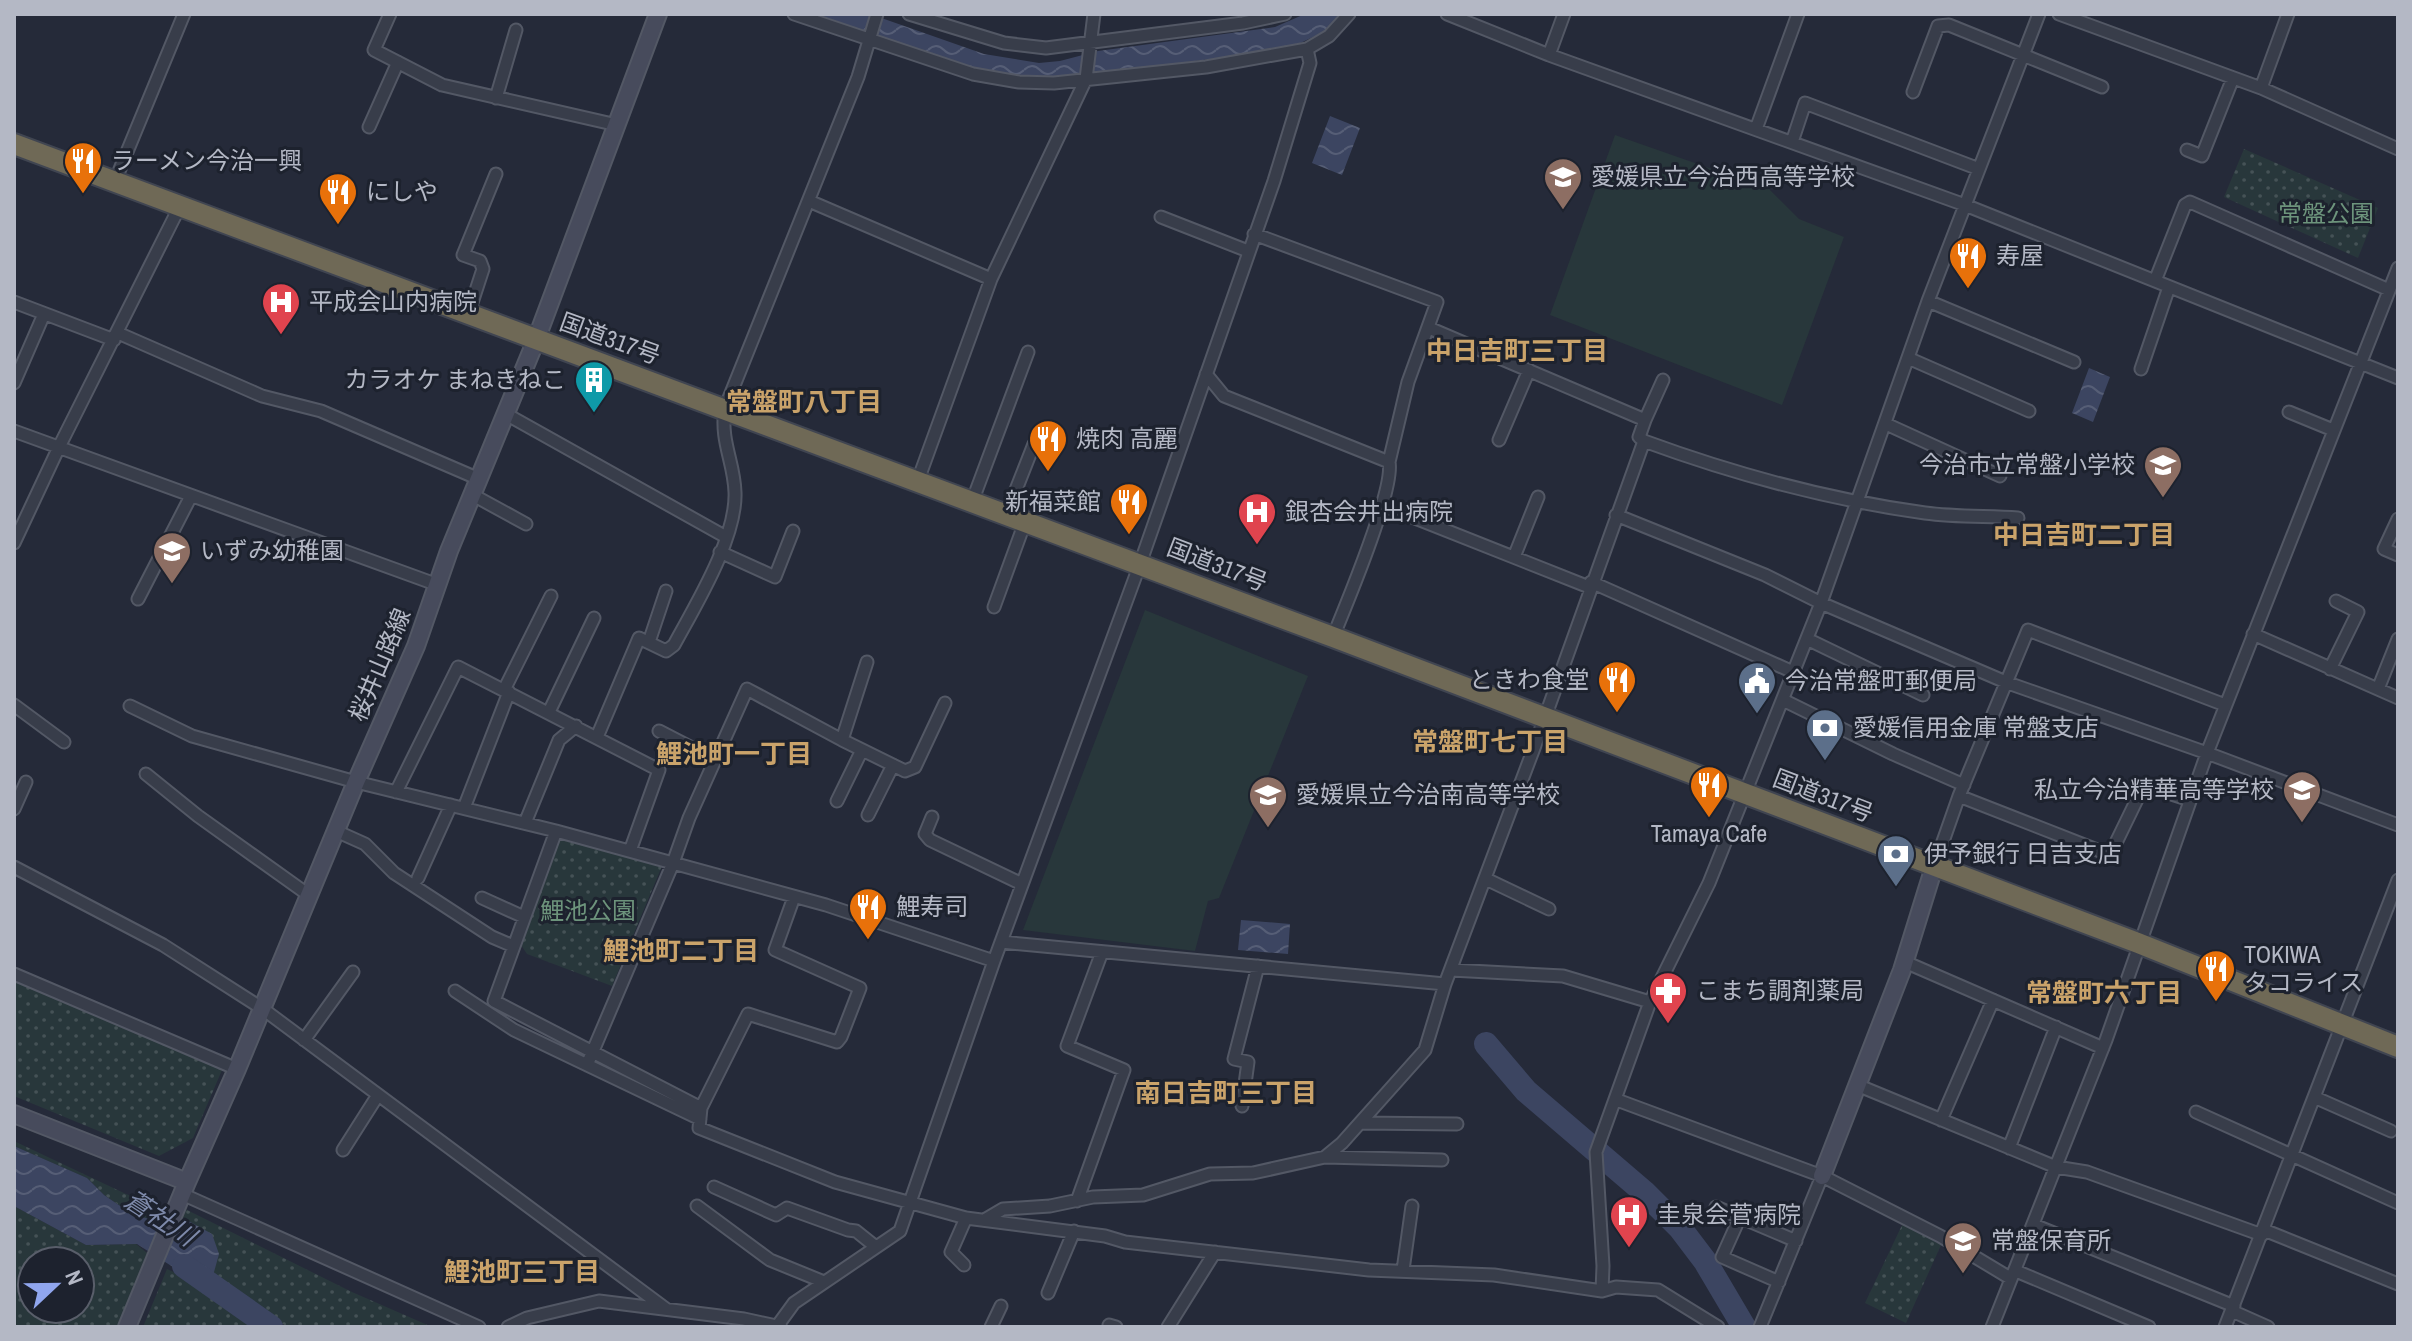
<svg xmlns="http://www.w3.org/2000/svg" width="2412" height="1341" font-family="'Archivo Narrow','Noto Sans JP',sans-serif">
<style>
.grass{fill:url(#grass-dots);fill-rule:evenodd}
.pitch{fill:#28373b}
.water{fill:url(#water-waves)}
.lines{fill:none;stroke-linecap:round;stroke-linejoin:round}
.river{stroke:#3c4561;stroke-width:24}
.street-casing{stroke:#535865;stroke-width:15}
.secondary-casing{stroke:#535865;stroke-width:20}
.highway-casing{stroke:#404551;stroke-width:24}
.street{stroke:#383d4a;stroke-width:11}
.secondary{stroke:#474b5c;stroke-width:16}
.highway{stroke:#6f6956;stroke-width:20}
.labels{text-anchor:middle;stroke-width:6;stroke-linejoin:round;paint-order:stroke}
.poi-label{font-size:24px;fill:#b4b8c5;stroke:#1d222e;text-anchor:start}
.park-label{font-size:24px;fill:#6d947c;stroke:#1d222e}
.street-label{font-size:24px;fill:#b4b8c5;stroke:#1d222e}
.neighbourhood-label{font-size:26px;font-weight:bold;fill:#caa36a;stroke:#1d222e}
.water-label{font-size:26px;font-style:italic;fill:#7e8aaa;stroke:#1d222e}
</style>
<defs>
<pattern id="grass-dots" width="8" height="8" patternUnits="userSpaceOnUse" patternTransform="scale(2)"><rect width="8" height="8" fill="#28373b"/><path d="M2 2h.1M6 6h.1" fill="none" stroke="#455256" stroke-width="1.8" stroke-linecap="round"/></pattern>
<pattern id="water-waves" width="16" height="10" patternUnits="userSpaceOnUse" patternTransform="scale(2)"><rect width="16" height="10" fill="#3c4561"/><path d="M0 5q4-4 8 0t8 0" fill="none" stroke="#565e76"/></pattern>
</defs>
<rect width="100%" height="100%" fill="#252a39"/>
<path class="grass" d="M2244 149 2378 208 2358 258 2224 197Z
M560 838 662 866 612 986 527 954 521 945Z
M14 980 222 1070 193 1138 159 1156 14 1096Z
M14 1141 126 1194 167 1209 177 1205 352 1292 432 1327H289L210 1291 252 1327H143L167 1269 209 1289 149 1219 132 1214 104 1195 87 1178 14 1146Z
M14 1206 86 1245 136 1244 147 1253 117 1327H14ZM32 1261H80V1309H32Z
M1903 1223 1941 1245 1906 1323 1865 1303Z"/>
<path class="pitch" d="M1615 135 1769 189 1799 219 1844 237 1782 405 1550 315Z
M1145 610 1308 676 1219 898 1208 901 1195 951 1023 930Z"/>
<path class="water" d="M806 14H870L984 54 1039 63 1060 61 1098 51 1275 27 1305 14H1345L1330 29 1294 46 1211 59 1049 79 981 72Z
M1330 116 1360 128 1342 175 1312 163Z
M2089 368 2110 377 2093 422 2072 413Z
M1241 920 1290 924 1288 954 1238 950Z
M14 1146 87 1178 104 1195 132 1214 149 1219 167 1209 212 1234 219 1254 209 1290 241 1297 281 1325 289 1327H252L209 1290 137 1244 86 1245 14 1206Z"/>
<g class="lines">
<path class="river" d="M1486 1044 1526 1091 1644 1192 1680 1228 1705 1261 1744 1327
M184 1266 271 1327"/>
<g class="street-casing">
<path id="street" d="M390 14 374 50 442 85 617 125
M794 14 973 74 1019 82 1054 83 1206 67 1307 49
M909 14 1004 43 1046 48 1243 23 1285 14
M1447 14 1549 55 1965 205 2398 378
M2059 14 2261 88 2398 149
M1549 55 1564 14
M2261 88 2288 14
M1913 92 1938 26 1949 25 2102 87
M496 98 516 30
M369 127 398 62
M1756 129 1798 14
M1792 142 1805 103 1979 169
M2187 150 2202 156 2233 78
M115 181 184 14
M809 201 991 279
M1161 217 1248 251
M1254 234 1437 302 1408 382 1389 462C1395 489 1346 605 1333 637
M2155 281 2185 205 2190 202 2389 290
M1928 301 2074 362
M14 302 114 340
M468 315 483 269 480 261 463 255 496 174
M1429 328 1645 420 1663 380
M118 333 262 396 321 411 479 479
M1908 358 2029 411
M2141 369 2169 287
M1206 374 1224 396 1389 462
M14 383 44 314
M2289 412 2333 430
M506 414 726 537
M1886 424 2000 476
M14 431 438 585
M1499 440 1529 370
M1644 441C1734 474 1830 500 1925 513 1955 517 1987 516 2018 518
M917 483 991 279 1086 79 1094 14
M473 495 526 524
M972 502 1028 352
M1382 505 1589 587
M1006 515 1034 444
M1616 515 1765 575 1821 603 2008 683 2207 753 2398 825
M2398 519 2384 549 2398 555
M14 543 59 447 180 206
M720 552 775 577 793 531
M1514 557 1538 497
M1591 582 1793 672
M138 599 191 496
M994 607 1025 522
M2253 634 2398 698
M1807 639 1923 695
M649 642 666 591
M2330 669 2358 612 2336 601
M2378 689 2398 639
M504 690 551 596
M1783 700 1893 754 1964 785
M14 705 64 742
M130 706 192 736 356 782 556 831 826 905 994 961
M549 712 594 618
M659 731 715 760
M597 737 639 638 666 651 674 645C695 606 737 538 735 492 734 461 720 442 725 408L858 77 877 14
M842 740 905 771 915 767 945 703
M146 774 198 816 310 896
M396 792 458 667 659 770 630 851
M1959 796 2110 855 2144 785 2190 800
M837 801 862 750
M464 808 509 692
M14 809 26 782
M868 815 893 765
M932 817 925 834 930 840 1022 884
M525 823 559 740 576 726
M336 831 365 844 394 873 492 937 513 946
M556 831 494 1001 701 1108 699 1128 835 1182 966 1218 1105 1236 1125 1242 1369 1270 1494 1275 1602 1291 1616 1287 1658 1290 1718 1327
M14 867 163 945 263 1009 666 1309
M1934 867 1959 796 2028 630 2225 705
M418 878 451 805
M1486 879 1549 909
M482 898 524 917
M1001 942 1445 984
M1905 962 2103 1048
M1451 970 1563 976 1650 1002
M14 974 237 1069
M455 991 514 1030 700 1119
M304 1040 353 972
M587 1065 673 863 689 818 747 689 842 740 867 662
M1857 1085 2056 1167 2087 1172 2262 1235
M2314 1097 2391 1131
M1617 1100 1822 1176 1940 1236 2010 1278
M1242 1106 1248 1062 1234 1059 1258 966
M701 1108 748 1014 837 1042 841 1037 860 988 775 950 794 897
M2196 1112 2398 1203
M1941 1120 1993 1000
M1360 1123 1457 1124
M2009 1148 2056 1027
M343 1150 378 1095
M1325 1157 1442 1160
M714 1187 776 1215 787 1208 848 1230 856 1231 876 1247
M182 1194 479 1327
M1077 1201 1124 1070 1067 1046 1102 952
M697 1206 770 1260 824 1282
M1716 1207 1796 1241
M1740 1217 1722 1257 1779 1282
M986 1219 1003 1209 1050 1206 1093 1197 1143 1195 1210 1174 1253 1173 1325 1157 1342 1143 1425 1050 1445 984 1534 748 1644 441 1639 437 1645 420
M2034 1225 2234 1306
M2264 1230 2398 1284
M964 1265 951 1252 966 1218
M1403 1270 1412 1206
M2016 1271 2149 1327
M1602 1291 1603 1266 1596 1152 1650 1002 1709 883 1821 603 1928 301 2039 14
M1048 1293 1074 1231
M2232 1311 2268 1327
M778 1325 794 1303 900 1231 994 961 1140 564 1274 181 1310 63 1307 49 1329 36 1349 14
M1109 1325 1116 1327
M508 1327 527 1318 599 1301 744 1319 781 1327
M991 1327 1001 1306
M1168 1327 1215 1252
M1760 1327 1822 1176
M1992 1327 2106 1040 2207 753 2398 268
M2225 1327 2398 880"/>
</g>
<g class="secondary-casing">
<path id="secondary" d="M14 1114 187 1182
M1822 1176 1902 970 1934 867
M127 1327 187 1182 237 1069 356 782 416 646 449 551 536 340 658 14"/>
</g>
<g class="highway-casing">
<path id="highway" d="M14 144 1333 637 2138 943 2398 1047"/>
</g>
<use href="#street" class="street"/>
<use href="#secondary" class="secondary"/>
<use href="#highway" class="highway"/>
</g>
<defs>
<g id="restaurant-pin" transform="scale(2)"><path d="M0 17L-7.5 6A9.5 9.5 0 1 1 7.5 6Z" fill="#e8710a" stroke="#1d222e"/><path d="M-5-6h1v4h1v-4h1v4h1v-4h1v5L-1.5 .5V6h-2V.5L-5-1ZM5-6V6H3V1.5H1.5Q1.5-4 5-6Z" fill="#fff"/></g>
<g id="school-pin" transform="scale(2)"><path d="M0 17L-7.5 6A9.5 9.5 0 1 1 7.5 6Z" fill="#8d6e63" stroke="#1d222e"/><path d="M0-5L7-2L0 1L-7-2ZM-4 1L0 2.5L4 1V4Q0 6-4 4Z" fill="#fff"/></g>
<g id="hospital-pin" transform="scale(2)"><path d="M0 17L-7.5 6A9.5 9.5 0 1 1 7.5 6Z" fill="#e0444e" stroke="#1d222e"/><path d="M-5-5h3v3.5h4V-5h3V5h-3V1.5h-4V5h-3Z" fill="#fff"/></g>
<g id="building-pin" transform="scale(2)"><path d="M0 17L-7.5 6A9.5 9.5 0 1 1 7.5 6Z" fill="#0f9aa8" stroke="#1d222e"/><path d="M-4-6H4V6H1V3H-1V6H-4ZM-2.5-4.3h1.7v1.8h-1.7ZM.8-4.3h1.7v1.8H.8ZM-2.5-1h1.7V.8h-1.7ZM.8-1h1.7V.8H.8Z" fill="#fff"/></g>
<g id="civic-pin" transform="scale(2)"><path d="M0 17L-7.5 6A9.5 9.5 0 1 1 7.5 6Z" fill="#5c6f8a" stroke="#1d222e"/><path d="M-.6-6.5H3V-4.5H.6V-3L4-1V1h2V6H-6V1h2V-1L-.6-3ZM-1.2 2.5V6h2.4V2.5Z" fill="#fff"/></g>
<g id="bank-pin" transform="scale(2)"><path d="M0 17L-7.5 6A9.5 9.5 0 1 1 7.5 6Z" fill="#5c6f8a" stroke="#1d222e"/><path d="M-6-4H6V4H-6ZM0-2.3a2.3 2.3 0 1 0 0 4.6a2.3 2.3 0 1 0 0-4.6Z" fill="#fff"/></g>
<g id="pharmacy-pin" transform="scale(2)"><path d="M0 17L-7.5 6A9.5 9.5 0 1 1 7.5 6Z" fill="#e0444e" stroke="#1d222e"/><path d="M-2-6h4v4h4v4h-4v4h-4v-4h-4v-4h4Z" fill="#fff"/></g>
</defs>
<g fill-rule="evenodd">
<use href="#restaurant-pin" x="83" y="161"/>
<use href="#school-pin" x="1563" y="177"/>
<use href="#restaurant-pin" x="338" y="192"/>
<use href="#restaurant-pin" x="1968" y="256"/>
<use href="#hospital-pin" x="281" y="302"/>
<use href="#building-pin" x="594" y="380"/>
<use href="#restaurant-pin" x="1048" y="439"/>
<use href="#school-pin" x="2163" y="465"/>
<use href="#restaurant-pin" x="1129" y="502"/>
<use href="#hospital-pin" x="1257" y="512"/>
<use href="#school-pin" x="172" y="551"/>
<use href="#restaurant-pin" x="1617" y="680"/>
<use href="#civic-pin" x="1757" y="681"/>
<use href="#bank-pin" x="1825" y="728"/>
<use href="#restaurant-pin" x="1709" y="785"/>
<use href="#school-pin" x="2302" y="790"/>
<use href="#school-pin" x="1268" y="795"/>
<use href="#bank-pin" x="1896" y="854"/>
<use href="#restaurant-pin" x="868" y="907"/>
<use href="#restaurant-pin" x="2216" y="969"/>
<use href="#pharmacy-pin" x="1668" y="991"/>
<use href="#hospital-pin" x="1629" y="1215"/>
<use href="#school-pin" x="1963" y="1241"/>
</g>
<g class="labels">
<g class="poi-label">
<text x="111" y="169">ラーメン今治一興</text>
<text x="1591" y="185">愛媛県立今治西高等学校</text>
<text x="366" y="200">にしや</text>
<text x="1996" y="264">寿屋</text>
<text x="309" y="310">平成会山内病院</text>
<text x="566" y="388" text-anchor="end">カラオケ まねきねこ</text>
<text x="1076" y="447">焼肉 高麗</text>
<text x="2135" y="473" text-anchor="end">今治市立常盤小学校</text>
<text x="1101" y="510" text-anchor="end">新福菜館</text>
<text x="1285" y="520">銀杏会井出病院</text>
<text x="200" y="559">いずみ幼稚園</text>
<text x="1589" y="688" text-anchor="end">ときわ食堂</text>
<text x="1785" y="689">今治常盤町郵便局</text>
<text x="1853" y="736">愛媛信用金庫 常盤支店</text>
<text x="2274" y="798" text-anchor="end">私立今治精華高等学校</text>
<text x="1296" y="803">愛媛県立今治南高等学校</text>
<text x="1709" y="842" text-anchor="middle">Tamaya Cafe</text>
<text x="1924" y="862">伊予銀行 日吉支店</text>
<text x="896" y="915">鯉寿司</text>
<text x="2244" y="963">TOKIWA<tspan x="2244" dy="28">タコライス</tspan></text>
<text x="1696" y="999">こまち調剤薬局</text>
<text x="1657" y="1223">圭泉会菅病院</text>
<text x="1991" y="1249">常盤保育所</text>
</g>
<g class="park-label">
<text x="2326" y="222">常盤公園</text>
<text x="588" y="919">鯉池公園</text>
</g>
<g class="street-label">
<text transform="translate(610 339) rotate(20)" y="8">国道317号</text>
<text transform="translate(1217 565) rotate(21)" y="8">国道317号</text>
<text transform="translate(380 665) rotate(-67)" y="8">桜井山路線</text>
<text transform="translate(1823 796) rotate(21)" y="8">国道317号</text>
</g>
<g class="neighbourhood-label">
<text x="1517" y="360">中日吉町三丁目</text>
<text x="804" y="411">常盤町八丁目</text>
<text x="2084" y="544">中日吉町二丁目</text>
<text x="1490" y="751">常盤町七丁目</text>
<text x="734" y="763">鯉池町一丁目</text>
<text x="681" y="960">鯉池町二丁目</text>
<text x="2104" y="1002">常盤町六丁目</text>
<text x="1226" y="1102">南日吉町三丁目</text>
<text x="522" y="1281">鯉池町三丁目</text>
</g>
<g class="water-label">
<text transform="translate(160 1218) rotate(33)" y="9">蒼社川</text>
</g>
</g>
<rect width="2412" height="1341" fill="none" stroke="#b4b8c5" stroke-width="32"/>
<g transform="translate(56 1285) rotate(68)"><circle r="38" fill="#1d222e" stroke="#595e6a" stroke-width="2"/>
<path d="M0-6L14 30L0 20L-14 30Z" fill="#90a6ee"/>
<text y="-12" font-size="22" font-weight="bold" text-anchor="middle" fill="#b4b8c5">N</text>
</g>
</svg>
